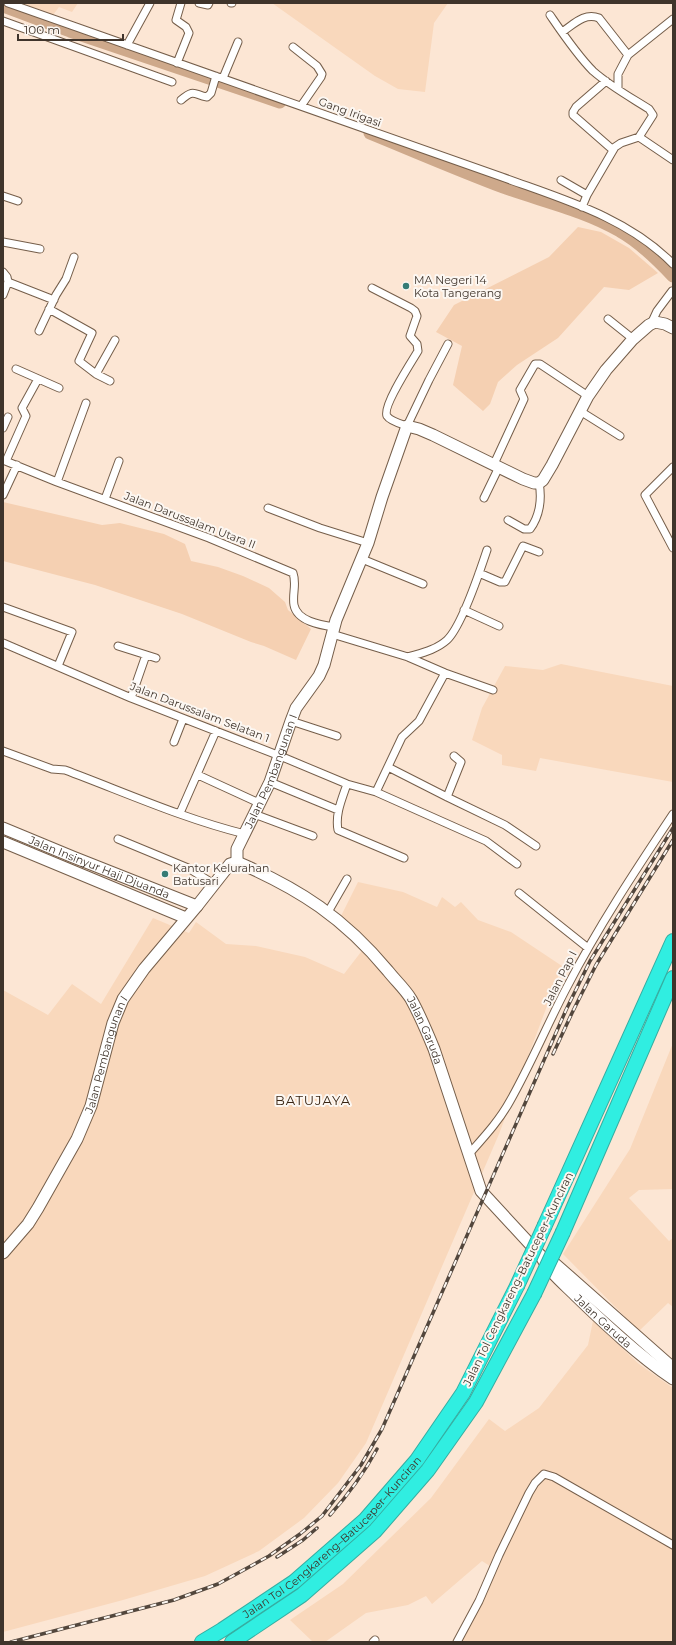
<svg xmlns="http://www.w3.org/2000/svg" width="676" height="1645" font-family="Montserrat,sans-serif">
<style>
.built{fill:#f9d8bc}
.green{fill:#f5d0b2}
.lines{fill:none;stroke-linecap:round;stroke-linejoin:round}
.river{stroke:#cea98b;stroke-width:13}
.street-casing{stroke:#755e4a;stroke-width:9}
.secondary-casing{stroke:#755e4a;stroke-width:13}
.highway-casing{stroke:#35ada1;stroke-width:16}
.street{stroke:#fff;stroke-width:7}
.secondary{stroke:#fff;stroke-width:11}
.highway{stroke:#30eee1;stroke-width:14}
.rail-casing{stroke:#53473d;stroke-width:3.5}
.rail{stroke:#fcf7f2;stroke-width:2;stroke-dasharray:6;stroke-linecap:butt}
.highway-bridge-casing{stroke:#35ada1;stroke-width:16;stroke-linecap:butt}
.highway-bridge{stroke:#30eee1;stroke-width:14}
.poi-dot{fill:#357c76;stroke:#fcf7f2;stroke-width:1.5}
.labels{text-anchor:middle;stroke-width:4;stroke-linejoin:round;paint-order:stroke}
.street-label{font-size:11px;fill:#3f342b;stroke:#fcf7f2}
.poi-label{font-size:11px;fill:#3f342b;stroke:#fcf7f2;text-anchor:start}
.quarter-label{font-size:13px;letter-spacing:1px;fill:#392513;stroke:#fcf7f2}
</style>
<rect width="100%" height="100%" fill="#fce6d4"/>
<path class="built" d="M22 3H78L72 12 59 7 53 15Z
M272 3H448L434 23 425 92 398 89 375 76Z
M561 664 673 686V782L540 758 536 771 502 765V755L472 740 482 708 505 666 543 670Z
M358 882 403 892 437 907 442 897 455 907 461 902 478 920 511 932 562 966 499 1134 366 1443 338 1483 304 1518 259 1551 205 1576 123 1600 3 1632V990L48 1015 72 984 101 1004 153 918 189 933 196 922 226 944 256 946 305 957 344 974 364 948 339 920Z
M673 1043V1189L639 1190 629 1198 669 1241 673 1238V1307L668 1303 639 1331 563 1254 630 1149Z
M593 1321 639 1364 673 1388V1642H459L493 1568 482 1561 432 1604 426 1596 408 1605 366 1613 325 1642H313L290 1620 343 1584 431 1498 489 1419 505 1431 539 1408 588 1345Z"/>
<path class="green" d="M578 227 601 232 629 248 658 273 629 290 604 287 558 338 517 365 498 382 490 404 483 411 453 385 462 346 436 332 454 305 549 257Z
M3 502 102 525 120 523 164 534 185 544 191 561 218 567 243 576 269 588 285 602 288 610 311 629 296 660 264 646 251 642 182 614 95 585 3 561Z"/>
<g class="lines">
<path class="river" d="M3 6 70 31 280 102
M370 133C414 151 458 170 503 187 542 201 584 210 620 231 640 242 657 259 673 276"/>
<g class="street-casing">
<path id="street" d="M8 3 502 177C562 199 627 217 673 264
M199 3 208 5 209 3
M231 3H232
M550 15C563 34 577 55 593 71 610 86 630 97 649 109L653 115 639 137 621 143 615 147 587 195 582 207
M3 21 172 82
M562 32C573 25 584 12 599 18L628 55
M127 45 150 3
M293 47 317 66 322 74 321 77 301 106
M177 63 189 33 186 27 176 20 181 3
M223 78 238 42
M606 81 576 107 573 112V115L613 150
M618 89V74L628 55 673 19
M181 100C195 88 194 95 207 97L211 93 216 76
M639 137 673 160
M561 180 587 195
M3 196 18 201
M3 242 40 249
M3 272 7 277 8 282
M8 282 54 300
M372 288 411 308 415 311 417 316 410 336 417 344 418 351C412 361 382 407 387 416 390 421 401 424 407 426L429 380 448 344
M3 295 8 282
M49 309 92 333 79 361 96 374 115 340
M608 319 633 339
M651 324 657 311 672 291
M39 331 56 295 66 279 74 257
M16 369 59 388
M96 374 110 381
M580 411 620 436
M3 428 8 417
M3 460 57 482 209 538 293 573C297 584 292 594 294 605 297 621 320 625 334 627
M6 461 26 416 22 408 38 379
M494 464 524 399 520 390 535 364H540L588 396
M673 467 645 495 673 548
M57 482 86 403
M3 495 17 465
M484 498 499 467
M105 499 119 461
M268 508 320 528 368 543
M508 520 524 529H530C540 516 542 498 539 483
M362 559 423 584
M479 573 500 582H505L523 546 539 552
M3 607 72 632 58 666
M464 610 499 626
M332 634 408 657 445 673 493 690
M3 643 131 698 280 756 347 784 376 792 486 841 517 864
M118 646 156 658
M408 657C421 653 436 650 447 640 462 626 480 571 487 550
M131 698 146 655
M291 721 337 736
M174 742 183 719
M3 751 52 769 65 770C124 792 184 819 245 834
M388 767 447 797 505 825 536 846
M198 775 259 803
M270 782 338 810
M347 784C342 799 335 814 338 830L404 858
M376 792 402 737 419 721 445 673
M447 797 461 762 454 756
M180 813 216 731
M254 814 313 836
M118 839 188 868 214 884
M519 893 588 948
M328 912 347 879
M469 1154C484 1137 499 1121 510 1101 531 1064 547 1025 567 987 598 927 635 871 673 814
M373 1642 375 1640
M457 1642 479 1601 499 1555 529 1493 535 1483 544 1474 554 1477 673 1545"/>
</g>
<g class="secondary-casing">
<g id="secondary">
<path id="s1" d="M3 828 73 857 197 906"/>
<path d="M3 842 186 918"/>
<path id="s2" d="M237 862V849L270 782 291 721 296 708 319 676 324 665 336 620 368 543 382 497 407 426 419 429 433 435 523 479 534 483H539L543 480 552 465 588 396 606 370 633 339 649 325 655 322 665 324 673 328"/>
<path id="s3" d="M237 862C300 889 344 918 388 971 395 980 405 989 411 999 420 1015 427 1032 434 1049L481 1191 541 1256C549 1272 563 1283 575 1295 606 1325 638 1355 673 1379"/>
<path id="s4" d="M3 1253 28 1224 38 1208 77 1139 91 1106 113 1023 123 999 144 969 197 906 230 864 237 862"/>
<path d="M543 1257 553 1262 673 1368"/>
</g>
</g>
<g class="highway-casing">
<g id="highway">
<path d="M545 1225 673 941"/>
<path d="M563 1232 673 978"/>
<path id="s5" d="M202 1642 222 1630 294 1582 365 1520 417 1460 463 1393 517 1286"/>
<path d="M232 1642 302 1595 375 1531 428 1470 476 1402 534 1294"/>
</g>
</g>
<use href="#street" class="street"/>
<use href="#secondary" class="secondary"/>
<use href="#highway" class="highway"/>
<g class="rail-casing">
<path id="rail" d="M553 1054 572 1013 596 965 673 840
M330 1515C348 1495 364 1473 377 1449
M277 1557 303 1540 317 1528
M11 1642 174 1600 218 1584 269 1556 300 1534 322 1516 361 1465 382 1429 566 1010 590 961 673 828"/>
</g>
<use href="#rail" class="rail"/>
<g class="highway-bridge-casing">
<path id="highway-bridge" d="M517 1286 545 1225
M534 1294 563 1232"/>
</g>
<use href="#highway-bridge" class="highway-bridge"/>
</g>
<g class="poi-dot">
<circle cx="406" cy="286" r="4"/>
<circle cx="165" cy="874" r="4"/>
</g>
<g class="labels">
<g class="street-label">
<text transform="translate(350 112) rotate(20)" y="4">Gang Irigasi</text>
<text transform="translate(190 520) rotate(21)" y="4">Jalan Darussalam Utara II</text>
<text transform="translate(200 712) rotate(21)" y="4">Jalan Darussalam Selatan 1</text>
<text dy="4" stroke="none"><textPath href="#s2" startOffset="98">Jalan Pembangunan I</textPath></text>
<text dy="4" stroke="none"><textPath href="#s1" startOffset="104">Jalan Insinyur Haji Djuanda</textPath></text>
<text transform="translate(560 978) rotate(-63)" y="4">Jalan Pap I</text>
<text dy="4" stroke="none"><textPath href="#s3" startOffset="259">Jalan Garuda</textPath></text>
<text dy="4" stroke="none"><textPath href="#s4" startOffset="226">Jalan Pembangunan I</textPath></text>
<text transform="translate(518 1279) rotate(-64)" y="4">Jalan Tol Cengkareng–Batuceper–Kunciran</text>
<text dy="4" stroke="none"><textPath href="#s3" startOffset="608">Jalan Garuda</textPath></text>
<text dy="4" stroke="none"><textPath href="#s5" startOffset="168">Jalan Tol Cengkareng–Batuceper–Kunciran</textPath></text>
</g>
<g class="poi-label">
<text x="414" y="284">MA Negeri 14<tspan x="414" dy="13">Kota Tangerang</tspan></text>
<text x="173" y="872">Kantor Kelurahan<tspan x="173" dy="13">Batusari</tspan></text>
</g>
<g class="quarter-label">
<text x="313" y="1105">BATUJAYA</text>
</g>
</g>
<rect width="676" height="1645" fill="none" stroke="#3f342b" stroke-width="8"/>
<path d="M18 34v6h105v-6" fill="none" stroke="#3f342b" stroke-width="2"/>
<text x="24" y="34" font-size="12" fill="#3f342b" stroke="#fcf7f2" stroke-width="3" paint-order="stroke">100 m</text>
</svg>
